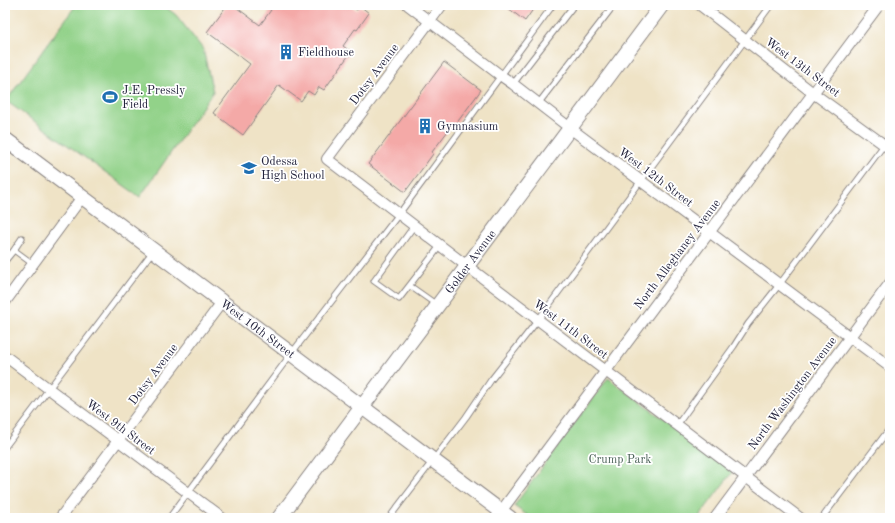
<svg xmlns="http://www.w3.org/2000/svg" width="895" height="523" font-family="'Old Standard TT',serif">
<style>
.green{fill:#92d289;stroke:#5a7a62}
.building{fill:#f4a9a7}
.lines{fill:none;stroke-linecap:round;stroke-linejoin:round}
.lane-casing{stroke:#888280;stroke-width:7}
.street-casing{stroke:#888280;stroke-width:12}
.secondary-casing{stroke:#888280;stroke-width:16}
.lane{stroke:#fff;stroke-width:5}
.street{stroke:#fff;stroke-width:10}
.secondary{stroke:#fff;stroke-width:14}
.labels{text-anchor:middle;stroke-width:3.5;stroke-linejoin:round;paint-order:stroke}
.poi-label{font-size:12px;fill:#22223b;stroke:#fff;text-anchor:start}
.street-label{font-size:12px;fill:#22223b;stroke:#fff}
.park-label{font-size:12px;fill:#496056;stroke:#fff}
</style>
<rect width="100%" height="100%" fill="#fff"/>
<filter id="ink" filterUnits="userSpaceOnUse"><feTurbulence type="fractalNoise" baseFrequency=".025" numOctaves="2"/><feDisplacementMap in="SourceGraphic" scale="8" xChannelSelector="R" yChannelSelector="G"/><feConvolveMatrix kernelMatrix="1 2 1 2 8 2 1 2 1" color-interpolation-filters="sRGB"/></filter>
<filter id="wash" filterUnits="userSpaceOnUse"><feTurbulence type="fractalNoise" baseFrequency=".012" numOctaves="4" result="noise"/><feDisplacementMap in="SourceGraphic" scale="16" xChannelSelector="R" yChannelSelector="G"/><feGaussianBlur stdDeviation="0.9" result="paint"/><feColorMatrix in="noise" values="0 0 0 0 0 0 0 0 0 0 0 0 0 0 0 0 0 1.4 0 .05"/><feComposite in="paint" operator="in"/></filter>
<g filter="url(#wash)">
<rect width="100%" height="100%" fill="#efe3c6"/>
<path class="green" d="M76 5H163L176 15 203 49 213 92 140 197 6 101Z
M608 378 733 471 698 518H531L514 506Z"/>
<g id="blocks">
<path class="building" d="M227 5H233L260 25 271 10 264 5H306L310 8 313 5H349L357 10 360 6 369 13 357 30 355 29 343 46 351 52 324 90 319 87 314 95 308 91 301 101 279 85 243 135 214 113 250 64 207 32Z
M504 5H536L525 21Z
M444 62 481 90 453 128 451 127 432 152 433 154 405 192 368 164Z"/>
</g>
</g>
<g filter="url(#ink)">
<use href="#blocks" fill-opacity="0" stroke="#888280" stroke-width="1"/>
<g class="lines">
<g class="lane-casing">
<path id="lane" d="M513 84 574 5
M538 104 614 5
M5 155 13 145
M414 226 374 281 399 299 440 246
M14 250 22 238
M5 261 14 250 33 264
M410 286 437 305
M677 425 734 346 748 324 779 285 890 137
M5 447 153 251
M169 518 291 354 399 214 553 5
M389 518 466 417 491 380 538 320 771 5
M822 518 890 428"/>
</g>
<g class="street-casing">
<path id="street" d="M408 5 500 75 513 84 570 128 890 367
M442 5 327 159 467 266 800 518
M700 5 813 93 890 149
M5 302 82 197
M5 356 222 518
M60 518 222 302
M496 518 879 5
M715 518 890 283"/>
</g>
<g class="secondary-casing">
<g id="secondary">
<path id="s1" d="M5 139 510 518"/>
<path id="s2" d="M279 518 662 5"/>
</g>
</g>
<use href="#lane" class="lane"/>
<use href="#street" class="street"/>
<use href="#secondary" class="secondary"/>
</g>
</g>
<defs>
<g id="building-bare" transform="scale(1.2)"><path d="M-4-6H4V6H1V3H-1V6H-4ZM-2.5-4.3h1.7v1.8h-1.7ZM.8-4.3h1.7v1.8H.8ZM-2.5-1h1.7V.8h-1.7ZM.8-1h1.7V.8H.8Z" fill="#1f6fb2" stroke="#fff" stroke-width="2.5" paint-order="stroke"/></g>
<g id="stadium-bare" transform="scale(1.2)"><path d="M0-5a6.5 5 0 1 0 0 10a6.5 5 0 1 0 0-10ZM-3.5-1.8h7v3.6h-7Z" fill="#1f6fb2" stroke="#fff" stroke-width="2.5" paint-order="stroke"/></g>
<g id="school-bare" transform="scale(1.2)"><path d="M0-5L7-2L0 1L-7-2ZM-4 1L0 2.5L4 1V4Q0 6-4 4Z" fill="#1f6fb2" stroke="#fff" stroke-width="2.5" paint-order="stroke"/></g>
</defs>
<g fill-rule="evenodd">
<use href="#building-bare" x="286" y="52"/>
<use href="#stadium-bare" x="110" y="97"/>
<use href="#building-bare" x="425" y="126"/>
<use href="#school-bare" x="249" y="168"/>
</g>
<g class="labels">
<g class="poi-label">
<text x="298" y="56">Fieldhouse</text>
<text x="122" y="94">J.E. Pressly<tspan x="122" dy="14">Field</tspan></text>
<text x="437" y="130">Gymnasium</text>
<text x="261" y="165">Odessa<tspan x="261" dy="14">High School</tspan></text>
</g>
<g class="street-label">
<text transform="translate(803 67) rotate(37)" y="4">West 13th Street</text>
<text transform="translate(374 74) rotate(-53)" y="4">Dotsy Avenue</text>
<text transform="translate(656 177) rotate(37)" y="4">West 12th Street</text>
<text transform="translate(677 254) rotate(-53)" y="4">North Alleghaney Avenue</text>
<text dy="4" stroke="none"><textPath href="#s2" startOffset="320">Golder Avenue</textPath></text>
<text dy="4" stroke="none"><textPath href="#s1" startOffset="316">West 10th Street</textPath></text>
<text transform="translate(571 329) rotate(37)" y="4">West 11th Street</text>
<text transform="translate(153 374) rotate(-53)" y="4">Dotsy Avenue</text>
<text transform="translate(792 393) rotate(-53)" y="4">North Washington Avenue</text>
<text transform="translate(121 427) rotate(37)" y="4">West 9th Street</text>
</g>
<g class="park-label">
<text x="620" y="463">Crump Park</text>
</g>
</g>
<rect width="895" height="523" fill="none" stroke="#fff" stroke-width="20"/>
</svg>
